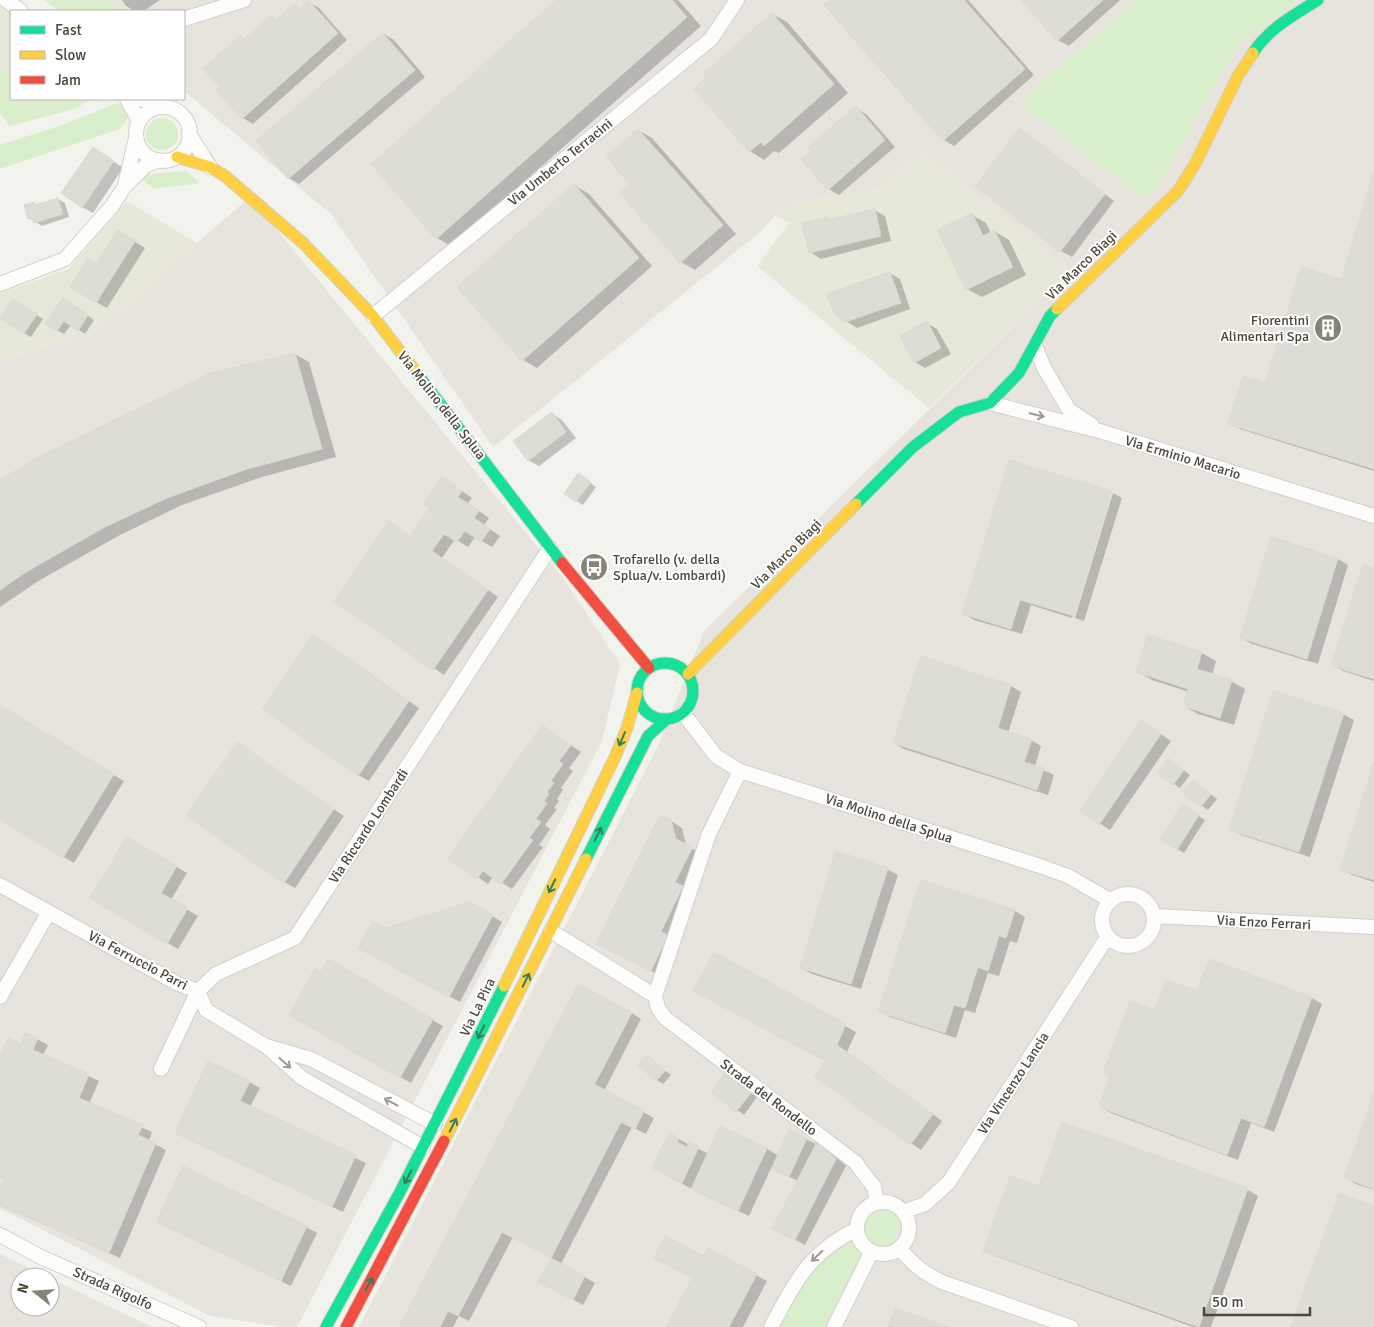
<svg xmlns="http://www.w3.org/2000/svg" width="1374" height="1327" font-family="Signika,sans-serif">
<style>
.residential{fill:#e7e7da}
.industrial{fill:#e6e4dc}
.green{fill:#d9efcc}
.shadow{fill:#0003}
.building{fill:#dddcd5;stroke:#dcdbd2}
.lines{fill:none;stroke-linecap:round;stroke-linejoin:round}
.street-casing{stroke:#d1d1ca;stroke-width:16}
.fast-casing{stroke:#d2d1c3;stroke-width:13}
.slow-casing{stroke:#d2d1c3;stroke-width:13}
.jam-casing{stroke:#d2d1c3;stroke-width:13}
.street{stroke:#fdfdfc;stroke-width:14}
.fast{stroke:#16e098;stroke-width:11}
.slow{stroke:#ffcf43;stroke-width:11}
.jam{stroke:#f24e42;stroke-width:11}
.oneway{stroke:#9b9990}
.oneway2{stroke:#387d59}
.labels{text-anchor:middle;stroke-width:4;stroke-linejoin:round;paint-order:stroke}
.street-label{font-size:14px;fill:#4b4837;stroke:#fff}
.poi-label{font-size:14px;fill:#4b4837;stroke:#fff;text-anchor:end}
</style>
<rect width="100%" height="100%" fill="#f3f3ed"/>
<path class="residential" d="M0 2 11 11V68L0 73Z
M923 152 1071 270 929 408 757 266 789 223 775 215 796 201 875 190Z
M127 201 197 243 95 332 0 361V293L68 269Z"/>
<path class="industrial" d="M107 0H1137L1019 102 1144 199 1159 185 1237 45 1298 0H1374V1327H359L659 744 704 631 1071 270 923 152 875 190 796 201 775 215 759 233 493 447 331 214 184 91V11H120Z
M250 197 563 578 620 664 602 741 297 1327H283L210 1316 0 1208V361L95 332Z
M0 1254 47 1277H20V1307H50V1278L152 1327H0Z"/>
<path class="green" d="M44 0H107L120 11H59Z
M1137 0H1298L1237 45 1159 185 1144 199 1019 102Z
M11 68V99H91L75 109 9 126 0 113V73Z
M117 103 127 107 128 117 120 129 0 169V145L65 124Z
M146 134a16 16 0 1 1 32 0a16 16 0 1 1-32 0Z
M186 171 200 183 153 189 142 179 148 174Z
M865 1228a17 17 0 1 1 34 0a17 17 0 1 1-34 0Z
M847 1243C855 1245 860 1246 862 1255L826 1327H779L795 1294 817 1267Z"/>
<path class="shadow" d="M122 0H160L144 11H135L126 6Z
M558 0H678L701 26 451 246 437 238Z
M832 0H968L1034 75 954 146 944 140Z
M1023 0H1120L1069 46 1058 40Z
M309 2 319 8 347 40 253 124 243 118 218 90 222 87 240 37 246 40 271 17 278 21 295 6 301 9Z
M772 14 787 22 848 93 779 153 774 151 764 160 750 151 696 89Z
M384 34 394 40 425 77 299 184 289 178Z
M856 108 866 114 895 147 839 195 829 189Z
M638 130 652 138 736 234 695 270 681 262 632 184Z
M1020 130 1030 136 1114 201 1072 257 1061 251 977 186Z
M94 148 123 168 93 213 82 207Z
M1374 176V471L1240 429 1229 423 1265 385 1341 281Z
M574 185 589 194 652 266 537 368 523 360Z
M58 199 65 203 69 217 42 226 29 218 34 203 38 206Z
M874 210 885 216 891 241 821 259 810 252 827 219 831 221Z
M972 215 986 223 991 233 994 231 1009 240 1026 275 982 297 967 289Z
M129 238 145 248 107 308 96 302Z
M890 273 900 279 910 309 857 328 846 321Z
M70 303 94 320 85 334 71 325 64 334 57 330Z
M20 304 43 319 31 337 24 333Z
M927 323 937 329 951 354 925 368 915 362Z
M295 354 309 362 336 457 262 477 182 505 120 535 40 580 0 607V482Z
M552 414 562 420 576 438 539 466 528 460Z
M1010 461 1112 493H1110L1072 618 1031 605 1022 634 974 620 964 614Z
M585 479 596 487 583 505 566 494Z
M452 484 472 498 468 503 489 518 484 525 500 536 492 547 475 537 468 547 455 539 442 558 498 597 444 675 336 600 411 537Z
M1113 493 1122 498 1084 621 1075 618Z
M1271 539 1338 559 1348 565 1318 664 1252 644 1241 638Z
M1374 569V681L1343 671 1332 665Z
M324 642 419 708 369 781 358 775Z
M1202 653 1216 661 1212 675 1231 681 1245 689 1234 725 1198 714 1184 706 1189 692 1152 680 1138 672Z
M921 657 1011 686 1021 692 1008 733 1031 740 1041 746 1035 766 1054 775 1048 795 904 749 894 743Z
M0 706 124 781 74 863 0 819Z
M1343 714 1354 720 1310 857 1241 835 1231 829Z
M543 726 581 752 569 768 573 771 561 788 563 790 557 799 559 801 554 808 557 809 545 825 550 829 539 845 543 847 512 889 493 877 488 884 449 857Z
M1152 728 1171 741 1110 830 1081 811Z
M247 750 344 816 295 888 284 882Z
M1174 763 1190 775 1180 788 1174 784Z
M1374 766V882L1352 875 1342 869Z
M1200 786 1217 799 1208 810 1202 806Z
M1182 806 1205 820 1184 853 1161 839Z
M671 821 682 828 686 845 702 854 661 976 608 949Z
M127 838 187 873 171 900 198 916 178 949 92 898Z
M887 869 898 875 861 989 812 974 801 968Z
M921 881 1015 911 1025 917 1017 943 1010 941 999 976 988 973 975 1013 965 1010 956 1038 890 1017 880 1011Z
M492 916 502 922 460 1002 370 954 386 929Z
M1210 960 1312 998 1322 1004 1274 1132 1251 1123 1238 1160 1111 1113 1100 1107 1112 1076 1156 1012 1198 993Z
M329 961 443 1026 411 1083 290 1015Z
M705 996 845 1026 856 1032 847 1052 942 1121 921 1150 816 1076 827 1061Z
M632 1013 641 1019 604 1091 654 1118 646 1134 632 1127 561 1264 595 1283 583 1305 540 1281 552 1258 513 1237 469 1321 459 1316 453 1327H401L590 1089 592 1090Z
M37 1039 48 1045 43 1055 99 1081 89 1104 152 1132 149 1141 166 1150 120 1258 0 1205V1193L6 1180 0 1177V1060L21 1045Z
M647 1057 671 1075 663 1084 657 1080Z
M732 1078 757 1097 744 1115 713 1092Z
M249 1082 260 1088 250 1107 366 1163 343 1212 187 1138Z
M1374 1096V1190L1356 1184 1345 1178Z
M1063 1124 1248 1190 1258 1196 1211 1327H1193L995 1256 984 1250 1040 1188Z
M678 1139 709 1154 767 1149 779 1156 806 1139 828 1150 846 1166 805 1245 784 1234 798 1181 771 1168 749 1216 703 1195 653 1168Z
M168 1227H306L317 1233 291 1286Z
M709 1250 767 1281 743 1327H668Z"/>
<path class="building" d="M556 0H672L687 17 436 239 371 164Z
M830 0H964L1025 69 943 141 824 5Z
M1021 0H1103L1057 41Z
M309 1 338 33 242 119 216 90 220 87 203 69 240 35 244 40 271 15 276 21 294 4 299 9Z
M772 13 834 84 764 146 761 142 749 152 694 89 706 78 703 74Z
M383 33 415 70 288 179 256 141Z
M856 106 885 140 828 190 801 159 811 151 808 147Z
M1020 128 1105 194 1060 252 975 186Z
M638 129 723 225 680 263 620 193 630 184 606 157Z
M93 147 114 161 82 208 61 193Z
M1374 172V469L1228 424 1243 376 1265 383 1301 267 1341 279Z
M574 184 639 258 522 361 457 287Z
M58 198 63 214 34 223 32 218 28 219 24 205 34 202 35 205Z
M875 209 881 236 809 253 802 223 828 217V220Z
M972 213 983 236 994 230 1013 267 966 290 937 230Z
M118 230 135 241 96 303 70 287 88 258 96 264Z
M890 272 901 303 845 322 834 313 827 294Z
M63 298 88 315 78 331 64 321 57 331 45 324Z
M13 299 37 314 24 334 0 318Z
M927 321 941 348 914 363 900 336Z
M295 353 322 449 247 469 167 498 105 527 26 572 0 590V480L33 460 211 373Z
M552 412 566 432 528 461 513 441Z
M1009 460 1112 491 1074 616 1020 600 1011 629 962 614Z
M578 473 591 482 576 502 564 494Z
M442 476 462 491 458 497 479 511 474 518 490 529 481 542 465 531 457 542 444 534 432 551 410 536 430 508 423 504Z
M389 521 488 590 433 670 334 601Z
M1271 537 1338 558 1307 659 1240 638Z
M1363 564 1374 568V679L1331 666Z
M313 634 409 701 358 776 262 709Z
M1148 635 1202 652 1197 669 1232 680 1220 718 1183 706 1188 689 1136 672Z
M921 656 1011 685 998 728 1032 739 1024 762 1044 768 1037 790 893 743Z
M1273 691 1344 713 1299 852 1229 830Z
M0 705 114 774 63 858 0 820Z
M1141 720 1161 734 1099 825 1079 811Z
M542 725 571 745 559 761 563 764 551 781 554 783 547 792 549 794 544 801 547 803 536 819 541 822 529 838 533 840 501 884 483 871 477 879 448 858Z
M237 742 334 809 284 883 186 816Z
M1168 758 1184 770 1173 785 1157 773Z
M1374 762V880L1340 870Z
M1193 780 1211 794 1201 807 1183 793Z
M1182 804 1199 815 1177 850 1160 839Z
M660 815 671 820 676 839 693 847 675 882 683 886 661 932 668 935 651 971 596 944Z
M127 837 177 866 161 893 188 908 167 944 90 898Z
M836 851 888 868 851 984 800 968Z
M921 880 1015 910 1006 938 999 936 988 971 978 967 965 1008 954 1005 945 1033 878 1012Z
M470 902 493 915 449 997 358 948 373 921 386 928Z
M714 952 846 1024 837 1045 825 1061 693 991Z
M329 959 433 1019 400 1078 289 1015 315 968 321 972Z
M1209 959 1312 997 1264 1127 1241 1118 1227 1155 1099 1107 1110 1076 1103 1073 1130 1001 1155 1010 1166 980 1197 991Z
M578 984 631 1012 594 1084 644 1111 635 1129 621 1122 551 1258 502 1232 458 1316 448 1311 440 1327H399Z
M25 1033 38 1038 33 1050 89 1074 79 1098 143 1125 138 1135 156 1143 109 1253 0 1205V1189L5 1179 0 1177V1057L8 1038 21 1044Z
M837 1045 933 1114 910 1145 814 1076Z
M647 1055 665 1071 656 1081 638 1065Z
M208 1061 250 1081 240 1101 356 1155 332 1207 175 1133Z
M726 1073 751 1093 736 1112 711 1092Z
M1374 1093V1189L1344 1178Z
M1062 1122 1248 1188 1199 1327 983 1251 1010 1176 1039 1186Z
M720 1126 767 1148 738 1211 691 1189Z
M789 1130 807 1138 789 1177 771 1169Z
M669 1133 679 1138 677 1142 687 1147 689 1142 699 1147 682 1183 652 1168Z
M817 1142 836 1159 795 1240 772 1229Z
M183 1166 307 1226 281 1281 156 1222Z
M1339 1193 1374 1206V1327H1291Z
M665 1236 704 1256 708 1248 757 1274 729 1327H666L692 1278 654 1258Z
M551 1258 585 1276 573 1300 538 1282Z
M895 1308 949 1327H888Z"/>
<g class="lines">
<g class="street-casing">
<path id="street" d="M6 0 21 11
M184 19 244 0
M127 99 139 121
M141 99 160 107
M136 134a27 27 0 1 1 54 0a27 27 0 1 1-54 0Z
M189 134 210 167
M125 185 136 138
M0 284 65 259 112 206 125 186 145 166 159 160
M373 316 711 39 737 0
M1035 346 1044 368 1069 410 1092 425
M990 403 1103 432 1374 516
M683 713 716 756 740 771 1037 865 1068 876 1111 901
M740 771 709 834 655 996 658 1008 665 1018 855 1162 874 1187 877 1202
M0 885 178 984 198 991 206 1010 266 1046
M1102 920a26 26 0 1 1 52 0a26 26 0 1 1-52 0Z
M1154 916 1374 927
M551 931 655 996
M0 997 49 912
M161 1069 198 991 216 974 295 938 550 548
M423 1147 302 1078 266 1046 311 1059 435 1124
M857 1228a26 26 0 1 1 52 0a26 26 0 1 1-52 0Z
M903 1212 925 1204 949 1182 1108 936
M0 1235 41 1257 199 1327
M899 1248C913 1264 923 1273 942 1282L1071 1327
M771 1327C796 1281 808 1253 857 1229
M834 1327 872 1251"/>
</g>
<g class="fast-casing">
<path id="fast" d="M1253 53C1268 29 1294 15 1318 0
M416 372 562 563
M856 504 913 447 959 412 990 403 1019 373 1050 316 1057 309
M637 691a28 28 0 1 1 56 0a28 28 0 1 1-56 0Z
M586 859 648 736 666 720
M326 1327 400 1192 504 986"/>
</g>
<g class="slow-casing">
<path id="slow" d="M177 157 210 167 225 176 303 243 373 316 416 372
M1057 309 1178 191 1195 164 1238 76 1253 53
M688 674 856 504
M504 986 615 757 627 728 637 693
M444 1141 586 859"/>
</g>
<g class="jam-casing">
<path id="jam" d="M562 563 649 668
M346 1327 444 1141"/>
</g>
<use href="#street" class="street"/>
<use href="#fast" class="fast"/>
<use href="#slow" class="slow"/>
<use href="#jam" class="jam"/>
</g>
<defs><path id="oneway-shaft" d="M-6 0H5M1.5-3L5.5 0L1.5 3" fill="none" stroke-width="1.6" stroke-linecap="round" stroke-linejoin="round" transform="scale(1.25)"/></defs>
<g class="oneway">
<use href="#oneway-shaft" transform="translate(1037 415) rotate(14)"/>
<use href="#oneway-shaft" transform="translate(285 1063) rotate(41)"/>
<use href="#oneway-shaft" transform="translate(391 1102) rotate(-152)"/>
<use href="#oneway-shaft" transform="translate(817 1256) rotate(136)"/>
</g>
<g class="oneway2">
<use href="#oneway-shaft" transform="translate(622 739) rotate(113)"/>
<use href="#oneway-shaft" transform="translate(598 834) rotate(-64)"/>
<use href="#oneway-shaft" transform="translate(552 886) rotate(116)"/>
<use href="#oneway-shaft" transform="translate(526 980) rotate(-64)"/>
<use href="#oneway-shaft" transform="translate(481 1032) rotate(116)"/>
<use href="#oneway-shaft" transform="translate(453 1125) rotate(-63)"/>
<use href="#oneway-shaft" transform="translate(408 1177) rotate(117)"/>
<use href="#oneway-shaft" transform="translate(369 1284) rotate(-61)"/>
</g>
<defs>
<g id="building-disc" transform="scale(1.4375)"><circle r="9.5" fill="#868477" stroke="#fff"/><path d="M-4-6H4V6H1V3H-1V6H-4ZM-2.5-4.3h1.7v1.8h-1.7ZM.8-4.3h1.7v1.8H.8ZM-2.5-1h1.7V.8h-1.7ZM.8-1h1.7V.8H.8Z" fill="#fff"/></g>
<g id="bus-disc" transform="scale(1.4375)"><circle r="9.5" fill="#868477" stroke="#fff"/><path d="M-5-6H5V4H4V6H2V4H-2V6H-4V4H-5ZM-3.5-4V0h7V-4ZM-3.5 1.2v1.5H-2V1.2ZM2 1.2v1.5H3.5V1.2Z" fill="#fff"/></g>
</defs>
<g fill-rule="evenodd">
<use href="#building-disc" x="1328" y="328"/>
<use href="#bus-disc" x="594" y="567"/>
</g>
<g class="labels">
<g class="street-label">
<text transform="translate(560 162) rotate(-39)" y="5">Via Umberto Terracini</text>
<text transform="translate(1081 265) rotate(-44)" y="5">Via Marco Biagi</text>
<text transform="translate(442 405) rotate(52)" y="5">Via Molino della Splua</text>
<text transform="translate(1183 457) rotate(17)" y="5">Via Erminio Macario</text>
<text transform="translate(786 554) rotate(-45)" y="5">Via Marco Biagi</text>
<text transform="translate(889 818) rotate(18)" y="5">Via Molino della Splua</text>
<text transform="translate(368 826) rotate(-57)" y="5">Via Riccardo Lombardi</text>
<text transform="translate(1264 922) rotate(3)" y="5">Via Enzo Ferrari</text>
<text transform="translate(138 960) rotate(28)" y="5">Via Ferruccio Parri</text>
<text transform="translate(477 1007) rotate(-64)" y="5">Via La Pira</text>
<text transform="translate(1013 1083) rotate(-57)" y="5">Via Vincenzo Lancia</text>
<text transform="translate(769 1097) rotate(37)" y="5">Strada del Rondello</text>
<text transform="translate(113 1288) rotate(24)" y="5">Strada Rigolfo</text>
</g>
<g class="poi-label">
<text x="1309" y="325">Fiorentini<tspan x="1309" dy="16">Alimentari Spa</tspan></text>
<text x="613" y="564" text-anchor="start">Trofarello (v. della<tspan x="613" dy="16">Splua/v. Lombardi)</tspan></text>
</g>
</g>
<rect x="10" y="10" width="175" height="90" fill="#ffffff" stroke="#b7b6af"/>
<rect x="20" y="26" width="25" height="8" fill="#16e098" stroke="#b7b6af"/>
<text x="55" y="35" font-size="15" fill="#4b4837">Fast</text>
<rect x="20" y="51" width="25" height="8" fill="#ffcf43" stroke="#b7b6af"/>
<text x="55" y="60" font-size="15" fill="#4b4837">Slow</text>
<rect x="20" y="76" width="25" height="8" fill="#f24e42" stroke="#b7b6af"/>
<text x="55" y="85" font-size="15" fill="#4b4837">Jam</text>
<g transform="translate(35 1292) rotate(287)"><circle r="24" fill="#ffffff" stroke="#b7b6af"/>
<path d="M0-4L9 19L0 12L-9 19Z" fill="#868477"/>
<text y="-8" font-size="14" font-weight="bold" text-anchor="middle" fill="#4b4837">N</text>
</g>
<path d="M1204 1307v8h106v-8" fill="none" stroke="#4b4837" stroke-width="2.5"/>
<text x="1212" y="1307" font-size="15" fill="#4b4837" stroke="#ffffff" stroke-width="4" paint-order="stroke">50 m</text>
</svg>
